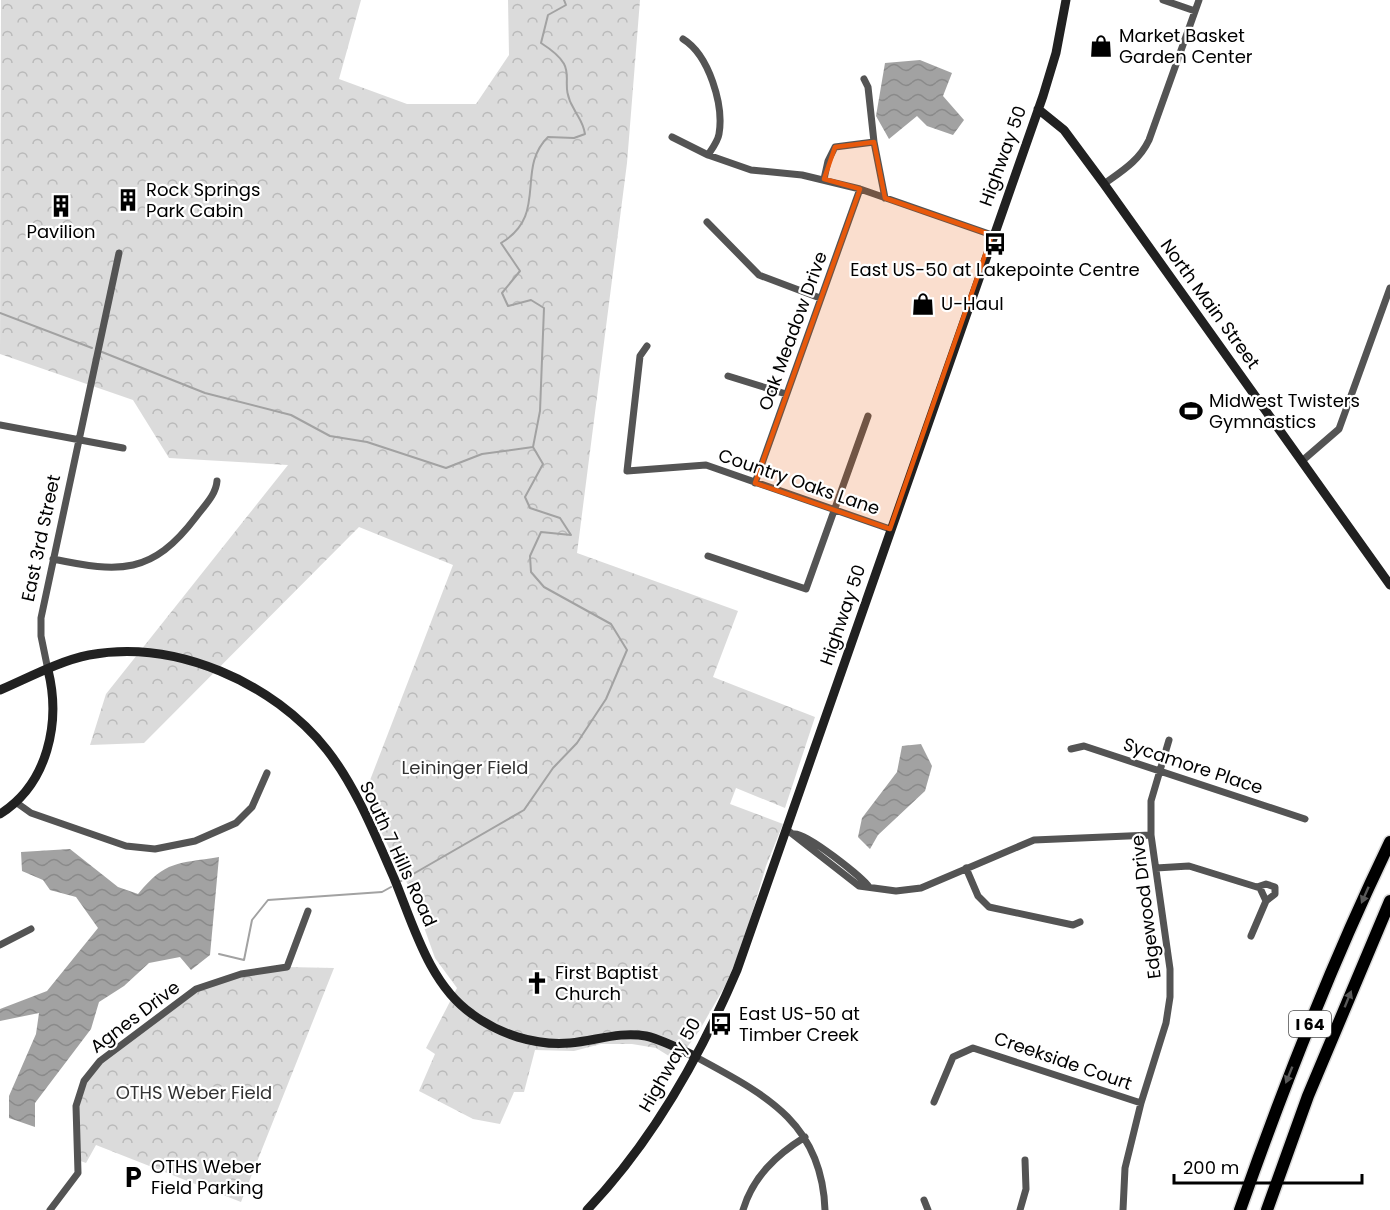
<svg xmlns="http://www.w3.org/2000/svg" width="1390" height="1210" font-family="Poppins,sans-serif">
<style>
.forest{fill:url(#forest-crowns)}
.water{fill:url(#water-waves)}
.lines{fill:none;stroke-linecap:round;stroke-linejoin:round}
.stream{stroke:#a2a2a2;stroke-width:2}
.highway-casing{stroke:#dbdbdb;stroke-width:15}
.street{stroke:#545454;stroke-width:7}
.secondary{stroke:#212121;stroke-width:9}
.highway{stroke:#000;stroke-width:12}
.oneway{fill:#595959}
.marked{fill:#e8590c;fill-opacity:0.2;stroke:#e8590c;stroke-width:4.5;stroke-linejoin:round}
.labels{text-anchor:middle;stroke-width:4.5;stroke-linejoin:round;paint-order:stroke}
.shield{fill:#fff;stroke:#4c4c4c;stroke-width:1.5}
.shield-label{font-size:16px;font-weight:bold;fill:#000}
.poi-label{font-size:18px;fill:#000;stroke:#fff;text-anchor:start}
.street-label{font-size:18px;fill:#000;stroke:#fff}
.park-label{font-size:18px;fill:#323232;stroke:#fff}
</style>
<defs>
<pattern id="forest-crowns" width="20" height="18" patternUnits="userSpaceOnUse" patternTransform="scale(1.5)"><rect width="20" height="18" fill="#dbdbdb"/><path d="M2 6a3 3 0 1 1 6 0M12 15a3 3 0 1 1 6 0" fill="none" stroke="#bababa"/></pattern>
<pattern id="water-waves" width="16" height="10" patternUnits="userSpaceOnUse" patternTransform="scale(1.5)"><rect width="16" height="10" fill="#a2a2a2"/><path d="M0 5q4-4 8 0t8 0" fill="none" stroke="#8a8a8a"/></pattern>
</defs>
<rect width="100%" height="100%" fill="#fff"/>
<path class="forest" d="M1 0H361L339 79 407 104H476L509 55 508 0H640L627 163 577 553 738 611 713 677 815 717 785 808 736 788 730 804 783 824 766 866 743 944 725 986 699 1031 677 1061 656 1048 632 1044H601L574 1051 535 1050 524 1092H514L500 1124 473 1119 419 1091 435 1054 426 1048 457 988 435 958 411 891 380 830 367 788 453 565 359 527 144 743 90 745 106 694 288 465 169 458 133 400 0 354Z
M287 967 334 968 241 1202 96 1145 86 1163 78 1160 76 1106 91 1070 208 984Z"/>
<path class="water" d="M920 60 952 73 943 96 964 120 953 135 927 126 917 116 889 139 876 116 885 63Z
M921 744 932 766 925 791 878 835 870 849 858 837 862 818 897 772 902 746Z
M70 849 118 887 138 894C166 860 177 864 219 857L210 955 191 970 180 957 149 963 124 986 99 1002 91 1029 35 1103V1127L9 1118V1096L36 1034 39 1013 0 1021V1009L47 991 98 928 76 897 50 890 43 880 22 871 21 852Z"/>
<g class="lines">
<path class="stream" d="M0 313 92 348
M102 352 205 393 291 415 330 436 367 442 446 468 482 454 533 447
M533 447 540 411 544 308 531 300 508 306 502 293 520 271 501 243C549 215 515 169 548 137L574 138 585 134C583 122 579 119 574 109 555 78 585 71 541 43L548 15 566 5 564 0
M401 881 524 810 553 768 577 743 606 699 627 650 611 624 544 587 531 572 530 556 541 532 571 535 560 518 530 508 525 497 543 464 533 447
M219 954 244 960 252 920 268 900 382 892 391 887"/>
<g class="highway-casing">
<path id="highway" d="M1240 1210C1284 1085 1332 962 1390 842
M1267 1210 1308 1096 1390 901"/>
</g>
<path class="street" d="M1163 0 1195 11
M683 39C709 55 724 105 719 134 718 141 712 149 708 155
M864 79 868 87 874 142 885 198
M672 137 708 155 751 170 802 175 860 189 992 235
M824 179 828 161 835 147 874 142
M1104 184C1122 171 1139 161 1149 140L1199 0
M707 222 759 275 820 298
M647 346 640 356 627 471 706 465 890 529
M728 376 786 394
M0 425 123 448
M1302 461 1339 429 1390 288
M755 483 860 189
M708 556 806 589 868 416
M53 559C120 573 152 575 196 517 204 506 216 495 217 481
M48 670 41 636V618L119 253
M1071 749 1084 746 1305 819
M17 803 31 813 126 846 155 849 195 841 236 823 252 807 267 773
M786 829 859 886 896 891 921 888 1034 840 1151 835
M794 834C806 832 863 878 869 887
M966 868 978 896 989 907 1073 925 1080 922
M1156 868 1189 866 1260 888 1266 901 1251 936
M1257 887 1266 884 1275 887V894L1266 901
M0 945 31 929
M696 1057C764 1094 822 1122 825 1210
M934 1102 953 1057 973 1048 1141 1103
M924 1200 928 1210
M50 1210 78 1173 76 1106 84 1081 100 1061 196 989 241 974 287 967 308 911
M743 1210C753 1177 776 1155 805 1137
M1020 1210 1026 1189 1025 1160
M1123 1210 1125 1168 1141 1103 1166 1023 1170 997V969L1151 835V801L1169 740"/>
<path class="secondary" d="M1038 109 1064 130 1104 184 1390 585
M0 690C28 678 59 661 89 655 175 639 273 682 327 750 356 787 375 835 394 878 413 924 429 984 472 1014 499 1034 535 1046 570 1043 595 1041 620 1031 646 1036 663 1040 680 1049 696 1057
M0 814C48 784 61 722 48 670
M587 1210C653 1141 700 1057 737 970L1043 96 1056 53 1066 0"/>
<use href="#highway" class="highway"/>
</g>
<defs><path id="oneway-solid" d="M-6-.8H1V-3.2L6.5 0L1 3.2V.8H-6Z" transform="scale(1.5)"/></defs>
<g class="oneway">
<use href="#oneway-solid" transform="translate(1365 895) rotate(114)"/>
<use href="#oneway-solid" transform="translate(1348 999) rotate(-68)"/>
<use href="#oneway-solid" transform="translate(1289 1075) rotate(112)"/>
</g>
<path class="marked" d="M874 142 885 198 992 235 890 529 755 483 860 189 824 179 835 147Z"/>
<defs>
<g id="shop-bare" transform="scale(1.8)"><path d="M-5-2.5h2.3a2.7 3.5 0 0 1 5.4 0H5L5.5 6h-11ZM-1.5-2.5h3a1.5 2.3 0 0 0-3 0Z" fill="#000" stroke="#fff" stroke-width="2.5" paint-order="stroke"/></g>
<g id="building-bare" transform="scale(1.8)"><path d="M-4-6H4V6H1V3H-1V6H-4ZM-2.5-4.3h1.7v1.8h-1.7ZM.8-4.3h1.7v1.8H.8ZM-2.5-1h1.7V.8h-1.7ZM.8-1h1.7V.8H.8Z" fill="#000" stroke="#fff" stroke-width="2.5" paint-order="stroke"/></g>
<g id="bus-bare" transform="scale(1.8)"><path d="M-5-6H5V4H4V6H2V4H-2V6H-4V4H-5ZM-3.5-4V0h7V-4ZM-3.5 1.2v1.5H-2V1.2ZM2 1.2v1.5H3.5V1.2Z" fill="#000" stroke="#fff" stroke-width="2.5" paint-order="stroke"/></g>
<g id="stadium-bare" transform="scale(1.8)"><path d="M0-5a6.5 5 0 1 0 0 10a6.5 5 0 1 0 0-10ZM-3.5-1.8h7v3.6h-7Z" fill="#000" stroke="#fff" stroke-width="2.5" paint-order="stroke"/></g>
<g id="church-bare" transform="scale(1.8)"><path d="M-1.2-6h2.4v3.5h3.3v2.4h-3.3V6h-2.4V-.1h-3.3v-2.4h3.3Z" fill="#000" stroke="#fff" stroke-width="2.5" paint-order="stroke"/></g>
<g id="parking-bare" transform="scale(1.8)"><path d="M-3.5-5.5H1a3.5 3.5 0 0 1 0 7H-1V5.5H-3.5ZM-1-3.4V-.6H.8a1.4 1.4 0 0 0 0-2.8Z" fill="#000" stroke="#fff" stroke-width="2.5" paint-order="stroke"/></g>
</defs>
<g fill-rule="evenodd">
<use href="#shop-bare" x="1101" y="46"/>
<use href="#building-bare" x="128" y="200"/>
<use href="#building-bare" x="61" y="206"/>
<use href="#bus-bare" x="995" y="244"/>
<use href="#shop-bare" x="923" y="304"/>
<use href="#stadium-bare" x="1191" y="411"/>
<use href="#church-bare" x="537" y="983"/>
<use href="#bus-bare" x="721" y="1024"/>
<use href="#parking-bare" x="133" y="1177"/>
</g>
<g class="labels">
<rect class="shield" x="1289" y="1011" width="42" height="26" rx="4.5"/>
<g class="shield-label">
<text x="1310" y="1030">I 64</text>
</g>
<g class="poi-label">
<text x="1119" y="42">Market Basket<tspan x="1119" dy="21">Garden Center</tspan></text>
<text x="146" y="196">Rock Springs<tspan x="146" dy="21">Park Cabin</tspan></text>
<text x="61" y="238" text-anchor="middle">Pavilion</text>
<text x="995" y="276" text-anchor="middle">East US-50 at Lakepointe Centre</text>
<text x="941" y="310">U-Haul</text>
<text x="1209" y="407">Midwest Twisters<tspan x="1209" dy="21">Gymnastics</tspan></text>
<text x="555" y="979">First Baptist<tspan x="555" dy="21">Church</tspan></text>
<text x="739" y="1020">East US-50 at<tspan x="739" dy="21">Timber Creek</tspan></text>
<text x="151" y="1173">OTHS Weber<tspan x="151" dy="21">Field Parking</tspan></text>
</g>
<g class="street-label">
<text transform="translate(1003 156) rotate(-70)" y="6">Highway 50</text>
<text transform="translate(1210 304) rotate(54)" y="6">North Main Street</text>
<text transform="translate(793 331) rotate(-70)" y="6">Oak Meadow Drive</text>
<text transform="translate(799 482) rotate(19)" y="6">Country Oaks Lane</text>
<text transform="translate(41 538) rotate(-78)" y="6">East 3rd Street</text>
<text transform="translate(843 615) rotate(-71)" y="6">Highway 50</text>
<text transform="translate(1193 766) rotate(18)" y="6">Sycamore Place</text>
<text transform="translate(398 854) rotate(65)" y="6">South 7 Hills Road</text>
<text transform="translate(1146 907) rotate(-97)" y="6">Edgewood Drive</text>
<text transform="translate(135 1017) rotate(-37)" y="6">Agnes Drive</text>
<text transform="translate(1063 1061) rotate(19)" y="6">Creekside Court</text>
<text transform="translate(670 1065) rotate(-60)" y="6">Highway 50</text>
</g>
<g class="park-label">
<text x="465" y="774">Leininger Field</text>
<text x="194" y="1099">OTHS Weber Field</text>
</g>
</g>
<path d="M1174 1174v9h188v-9" fill="none" stroke="#000000" stroke-width="3"/>
<text x="1183" y="1174" font-size="18" fill="#000000" stroke="#ffffff" stroke-width="4.5" paint-order="stroke">200 m</text>
</svg>
